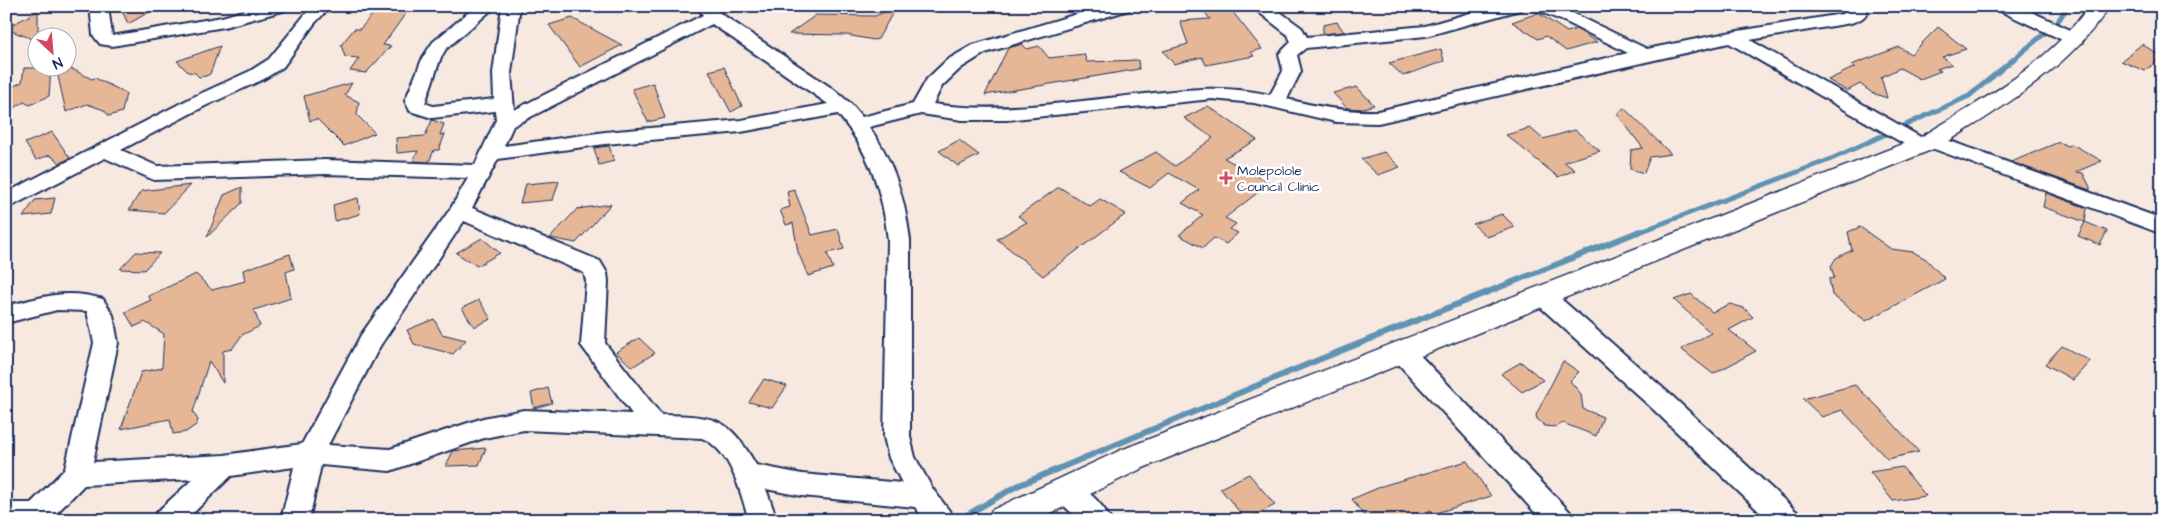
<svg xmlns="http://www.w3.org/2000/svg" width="2168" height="526" font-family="'Architects Daughter',sans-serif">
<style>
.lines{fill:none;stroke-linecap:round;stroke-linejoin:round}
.stream-far1{stroke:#5e92b3;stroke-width:5}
.stream{stroke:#5e92b3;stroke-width:6}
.building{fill:#e6b797;stroke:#1b2f5e}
.street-casing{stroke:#1b2f5e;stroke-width:4}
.secondary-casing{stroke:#1b2f5e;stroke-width:3}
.street{fill:#fff;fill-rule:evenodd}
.secondary{fill:#fff;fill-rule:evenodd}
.poi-dot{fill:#d1495b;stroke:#fff;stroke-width:2}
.labels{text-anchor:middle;stroke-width:5;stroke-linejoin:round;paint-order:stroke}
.poi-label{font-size:14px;fill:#1b2f5e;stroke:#fff;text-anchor:start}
</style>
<rect width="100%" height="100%" fill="#f8e9e0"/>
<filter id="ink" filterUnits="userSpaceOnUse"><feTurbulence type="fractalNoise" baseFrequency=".02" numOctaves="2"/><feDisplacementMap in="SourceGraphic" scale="10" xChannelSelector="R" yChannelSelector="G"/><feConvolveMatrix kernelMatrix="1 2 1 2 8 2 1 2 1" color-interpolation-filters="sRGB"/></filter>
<g filter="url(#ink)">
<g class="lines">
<path class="stream-far1" d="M1637 233 1829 160 1969 96 2056 24 2068 6"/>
<path class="stream" d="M958 520 1017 486 1318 360 1640 231"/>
</g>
<path class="building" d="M120 6H160L128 24Z
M380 6H411L383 45 391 46 366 73 350 71 359 58 345 57 341 45 354 29H360Z
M1200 6H1228L1262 49 1251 52 1254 56 1206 65 1202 57 1174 64 1163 51 1188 44 1180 21 1210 19Z
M896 7 878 39 874 40 846 35 789 34 816 15 875 16Z
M38 11V41L6 29V28Z
M1538 13 1567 32 1576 29 1597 42 1566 51 1546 36 1538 39 1512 22Z
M572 18 622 45 580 67 549 25Z
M1337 22 1344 32 1323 34V25Z
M1938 27 1966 49 1942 57 1952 64 1937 69 1941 71 1920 79 1900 68 1881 77 1887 98 1872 93 1860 84 1847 91 1828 80 1855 67 1851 65 1899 47 1911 54Z
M1022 44 1027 49 1039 46 1049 58 1084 54 1087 62 1138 60 1139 69 985 95 1008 48Z
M2142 44 2162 57 2145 71 2121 61Z
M220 46 210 74 206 76 199 77 195 73 188 72 177 61Z
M1441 49 1444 61 1403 76 1389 63Z
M724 67 742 106 731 112 709 71Z
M24 68H51L49 96 30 105 24 102 6 113V90L22 82Z
M72 69 92 79 95 78 126 93 122 112 109 116 104 110 87 104 66 112 58 76Z
M352 83 345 95 359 102 357 115 375 133 344 146 317 119 310 121 304 96Z
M653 83 665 118 648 122 632 89Z
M1357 87 1374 105 1359 109 1347 108 1333 93Z
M1208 106 1257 140 1224 158 1270 183 1225 218 1236 224 1230 229 1238 233 1226 244 1214 238 1203 248 1179 235 1203 215 1182 203 1199 190 1169 173 1150 188 1119 172 1156 152 1175 166 1213 138 1184 118Z
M1624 108 1671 154 1650 157 1644 173 1630 169 1631 150 1643 148 1617 114Z
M432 120 444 124 440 135 445 134 439 150H434L429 162 413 161 418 151 397 153 396 138 425 136Z
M1530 128 1543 139 1575 130 1600 151 1564 162 1575 170 1558 177 1506 135Z
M52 132 70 158 60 163 50 155 36 160 25 143Z
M959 140 979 155 958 166 939 151Z
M2059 142 2067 146 2072 144 2102 161 2076 172 2083 173 2090 187V190L2011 162Z
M609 146 614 161 599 165 594 148Z
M1384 152 1400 167 1378 175 1361 159Z
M559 181 553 200 520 203 526 184Z
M191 185 164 213 129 210 141 191Z
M242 187V203L207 237 224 195Z
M1059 187 1090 206 1100 199 1126 214 1043 276 997 239 1027 222 1018 216Z
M794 189 812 235 838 229 844 249 827 253 833 268 808 276 798 252 793 223 786 225 780 210 790 207 787 191Z
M2046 193 2087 208 2085 222 2043 207Z
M55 198 51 214 23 217 35 200Z
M358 198 360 214 335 221 333 205Z
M611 204 576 243 550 238 577 209Z
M1502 214 1515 227 1487 237 1473 224Z
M2085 222 2107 231 2100 245 2078 236Z
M1860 227 1891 249 1913 252 1926 259 1945 279 1866 321 1832 295 1829 279 1834 278 1831 266 1836 258 1852 250 1848 232Z
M482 238 500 253 477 266 456 253Z
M136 252 160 253 144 270 120 269Z
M290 254 294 269 286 272 291 298 254 310 260 326 242 335 232 349 223 351V383L209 361 193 412 198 420 196 425 186 432 173 434 170 419 121 429 141 372 162 368 164 334 145 322 134 327 125 312 151 300 148 296 196 274 212 290 245 281 243 270Z
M1691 294 1712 312 1730 304 1744 308 1753 317 1729 330 1756 351 1713 374 1681 349 1711 333 1674 300Z
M479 300 491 319 474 327 462 308Z
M434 319 442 334 466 340 453 354 414 344 407 330Z
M639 338 655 353 632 367 616 352Z
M2062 346 2090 361 2073 380 2045 364Z
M1563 361 1579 372 1570 381 1581 394 1583 409 1603 417 1596 436 1563 423 1555 427 1545 426 1537 419 1536 415Z
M1521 362 1543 380 1522 392 1501 374Z
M764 379 787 386 772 408 749 402Z
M1855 385 1879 408 1919 452 1887 459 1842 410 1822 417 1803 399Z
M548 388 552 403 534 408 531 393Z
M486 448 479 465 446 466 453 451Z
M1467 461 1491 496 1433 514 1431 510 1408 520H1367L1352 499 1385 485Z
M1902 467 1926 496 1893 501 1870 472Z
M1249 474 1275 505 1246 520 1220 488Z"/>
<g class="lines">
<g class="street-casing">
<path id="street" d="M90 6H108L112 36 222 17 260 6H289L286 10 224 27 112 46 100 44 93 35Z
M312 6H331L314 24 283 67 264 79 205 106 121 150 157 166 325 160 475 165 496 120 495 111 432 118 410 111 405 101 423 57 433 42 476 6H496L446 49 441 57 425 103 433 106 494 99 493 73 502 6H520L511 73 514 110 703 15 697 6H715L720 13 833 89 850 103 862 117 913 104 927 79 947 60 973 45 1104 6H1132L1129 10 985 53 961 68 942 86 933 104C1003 114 1075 101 1145 94 1191 89 1224 85 1270 95L1283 71 1279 54 1291 42 1288 35 1251 6H1272L1302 28 1307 37 1425 26 1494 6H1523L1520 10 1426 36 1306 48 1297 55 1301 71 1287 99C1317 107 1347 112 1378 111L1628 53 1566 22 1536 10 1533 6H1558L1647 49 1732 32 1842 14 1850 11V6H1868C1868 17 1860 20 1851 23L1750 40 1924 139 1932 135 1939 137 2162 219V234L1929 147 1920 151 1913 149 1729 43 1378 123 1336 122 1254 103 1212 99 1006 120H962L921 114 869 127C894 161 905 199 910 240V437L915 457 932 488 956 520H925L915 507 802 496 766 489 777 520H749C740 492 732 451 702 438L524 430 484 438 390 471 321 465 309 520H281L294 467 231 476 186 520H153L157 512 193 479 84 485 50 520H6V503H31L65 469 94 343 87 311 57 310 6 323V306C43 297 66 288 103 299L113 315 118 343 93 462 224 455 302 444 361 335 451 208 468 178 325 174 154 180 105 158 6 209V193L191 98 250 71 269 59ZM712 24 828 104 741 120 605 132 504 146 513 126ZM838 114C869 151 883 192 888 240L884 437 889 458 902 483 802 474 756 465C728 416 715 416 661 415L605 343 608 281 607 273 600 261 472 208 498 159 605 144 741 132ZM464 221 584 273 586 281 581 345 632 414 524 410 483 418 390 449 328 445 380 346Z
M1995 6H2019L2081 35 2084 39 2081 43H2069L1998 10Z
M1544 289 1552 291 1672 396 1797 512 1801 520H1768L1654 410 1536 303 1532 297 1536 291Z
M1403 344 1412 347 1570 512 1574 520H1542L1394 359 1391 353 1394 347Z
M1066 479C1083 484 1103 504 1111 520H1079L1056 498 1052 490 1056 482Z"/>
</g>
<g class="secondary-casing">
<path id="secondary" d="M2089 6H2110C2068 69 2003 107 1941 146L1143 468 1037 520H987L992 510 1121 450 1923 136C1982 100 2049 64 2089 6Z"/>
</g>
<use href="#street" class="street"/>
<use href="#secondary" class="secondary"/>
</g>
</g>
<path class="poi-dot" d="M1223.5 170.5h5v5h5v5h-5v5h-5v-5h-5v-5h5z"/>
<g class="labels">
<g class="poi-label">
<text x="1237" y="175">Molepolole<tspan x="1237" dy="16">Council Clinic</tspan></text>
</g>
</g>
<rect width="2168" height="526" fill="none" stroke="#fff" stroke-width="25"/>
<rect x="12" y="12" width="2143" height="501" fill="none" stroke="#1b2f5e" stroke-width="2" filter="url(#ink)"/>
<g transform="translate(52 52) rotate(154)"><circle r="24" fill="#ffffff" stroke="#a4acbf"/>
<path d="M0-4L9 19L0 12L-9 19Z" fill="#d1495b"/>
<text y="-8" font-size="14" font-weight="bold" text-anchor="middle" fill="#1b2f5e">N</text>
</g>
</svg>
